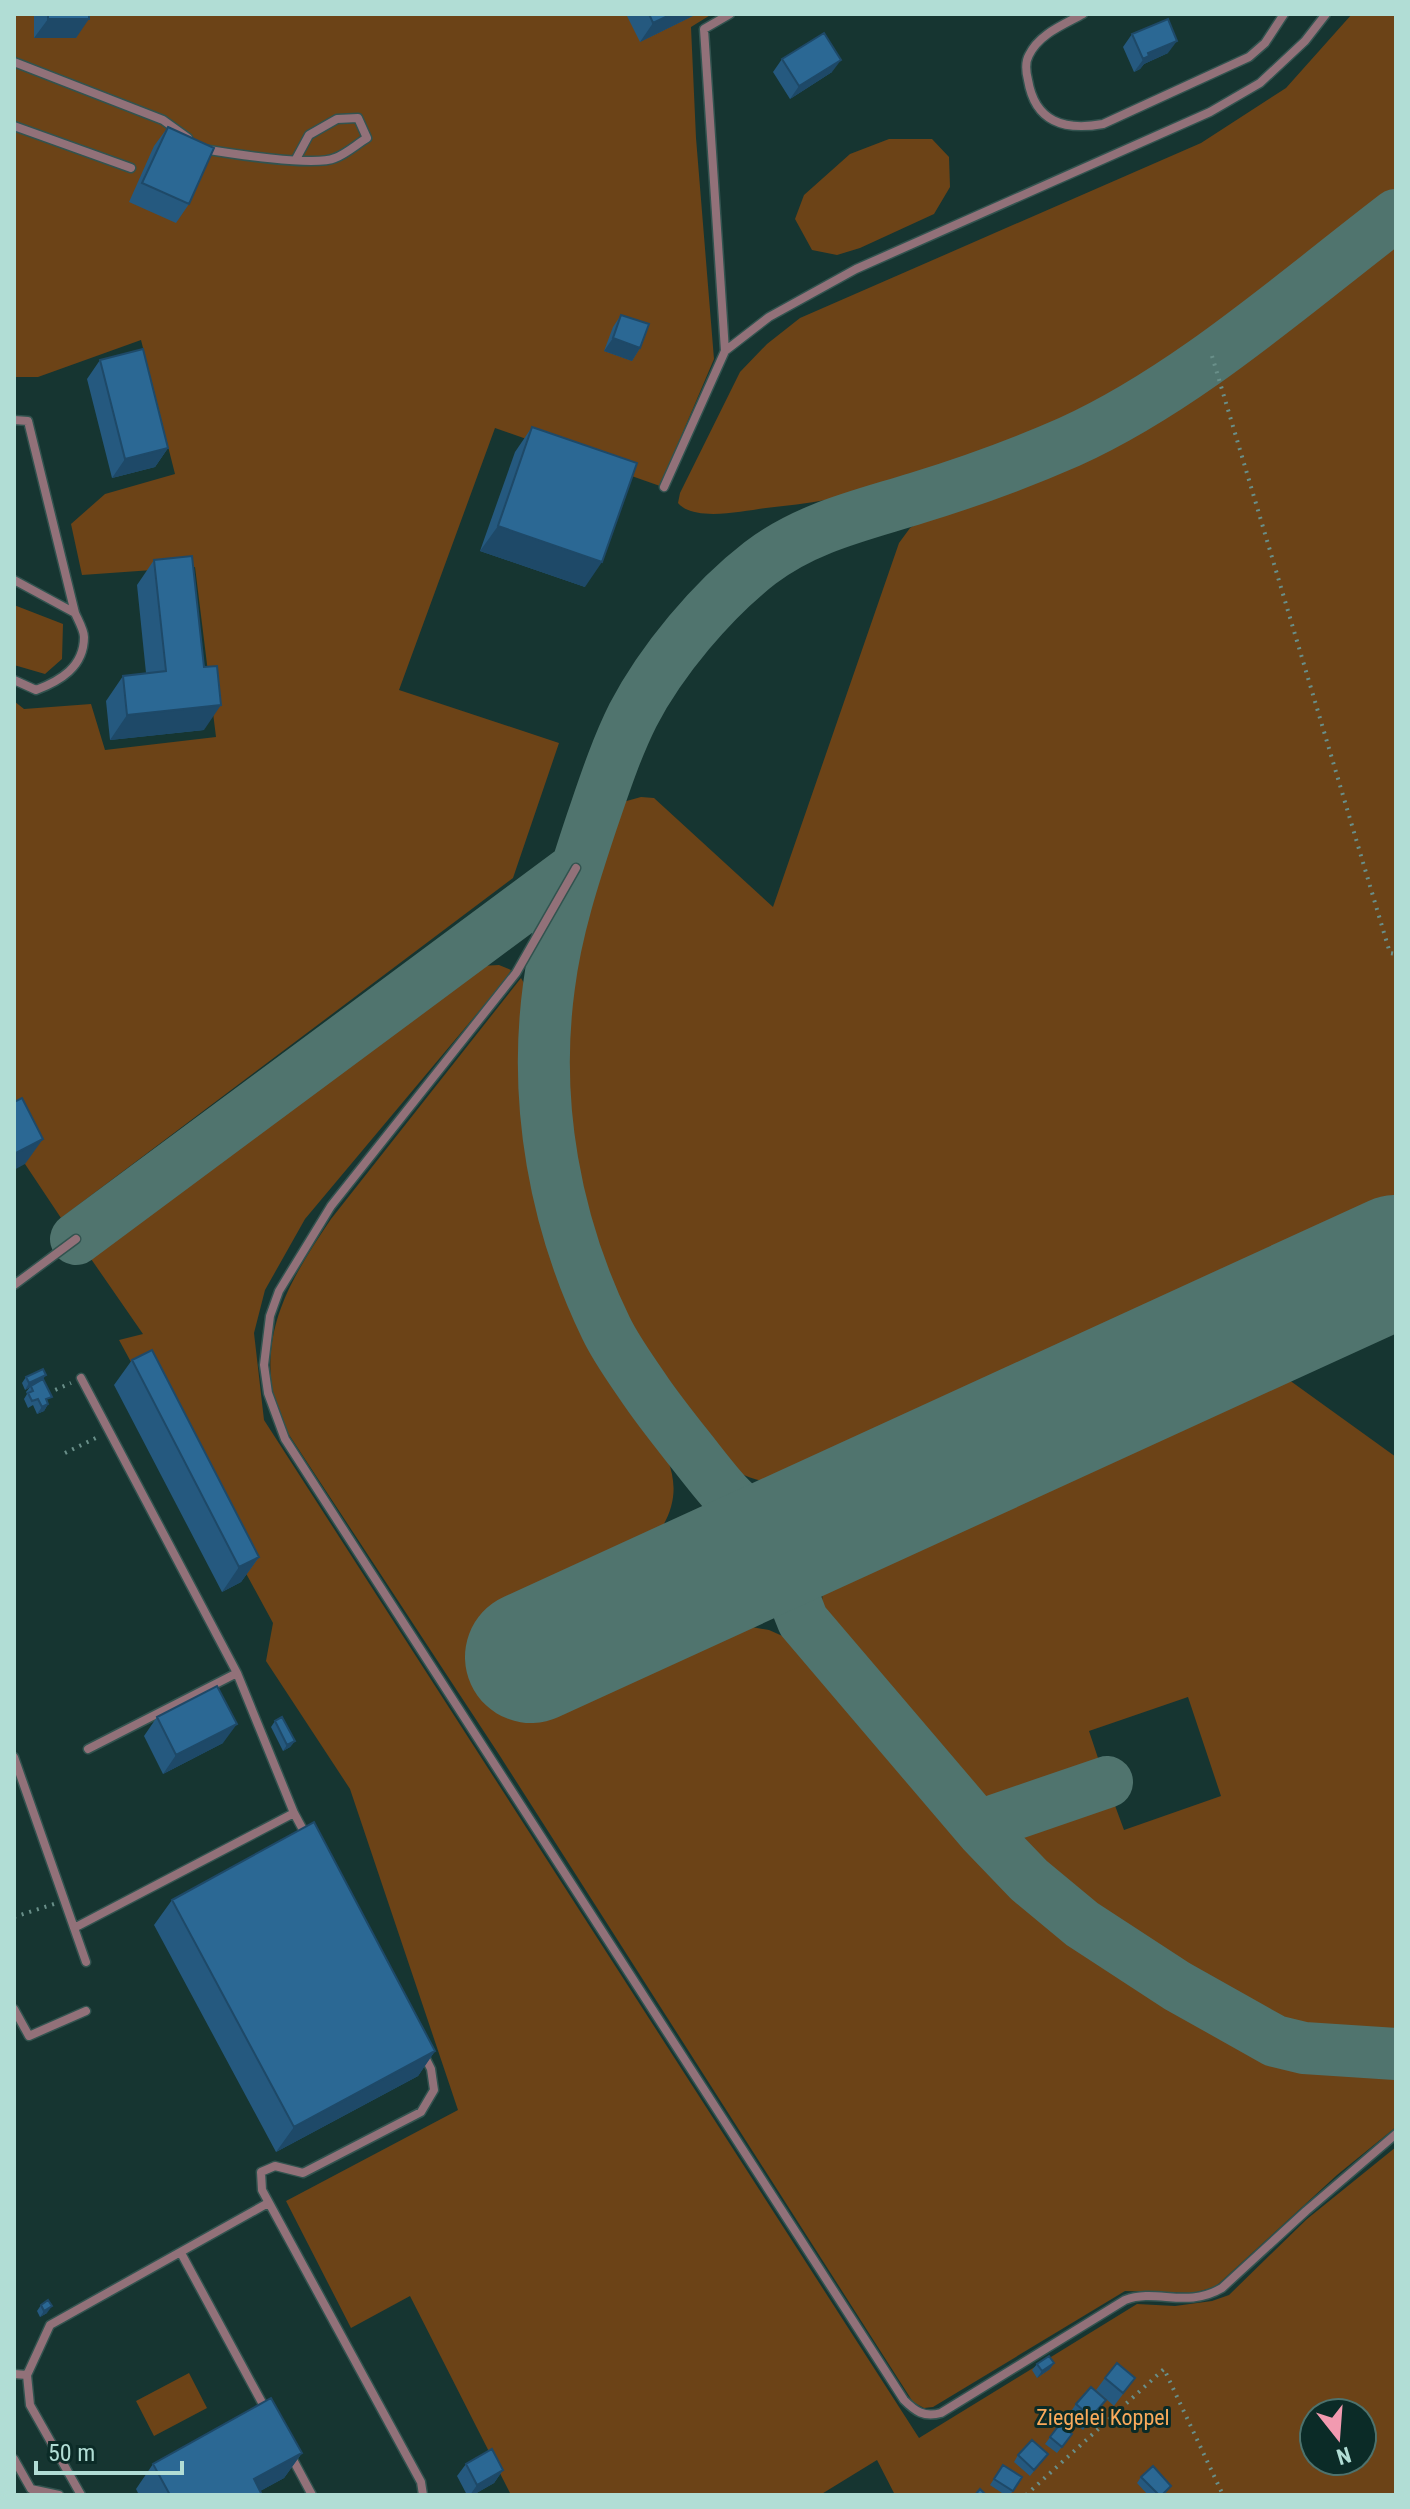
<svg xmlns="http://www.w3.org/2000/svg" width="1410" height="2509" font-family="'Roboto Condensed',sans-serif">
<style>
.green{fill:#6c4317;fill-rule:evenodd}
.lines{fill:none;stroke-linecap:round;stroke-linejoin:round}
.taxiway{stroke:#50746e;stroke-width:52}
.runway{stroke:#50746e;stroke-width:132}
.lane-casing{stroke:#32534f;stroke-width:11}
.path{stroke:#698f89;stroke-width:4;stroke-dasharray:2 6;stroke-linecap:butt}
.lane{stroke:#927179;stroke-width:8}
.wall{fill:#25597f}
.shaded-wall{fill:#1e4968}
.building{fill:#2b6894;stroke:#1e4968;stroke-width:2}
.labels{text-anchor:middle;stroke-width:6;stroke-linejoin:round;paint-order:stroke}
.park-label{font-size:22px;fill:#faaa5c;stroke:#0b2b27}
</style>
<rect width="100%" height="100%" fill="#163531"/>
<path class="green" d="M14 14H712L691 27 696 138 714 359 660 486 495 428 399 690 559 743 513 878 61 1218 25 1164 14 1142V701L24 709 91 704 105 750 216 737 195 567 82 575 71 524 105 494 175 474 141 340 38 377H14Z
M1352 14H1396V190C1280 278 1167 372 1035 436 956 474 852 500 766 508 743 511 694 522 678 503L680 493 740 372 767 344 800 318 1201 143 1286 88Z
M889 139H932L949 157 950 187 934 214 860 248 837 255 812 250 795 219 804 195 850 154Z
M1396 240V1202L783 1483C727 1483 708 1445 677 1404 607 1312 570 1210 565 1095 564 1076 561 1054 563 1035 570 961 590 892 612 822L623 802 641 797 654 798 773 907 899 543 910 528 923 520 1047 473 1100 447 1202 387Z
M14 605 63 624 62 659 45 674 14 665Z
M499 965 511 970 506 979 305 1219 265 1290 254 1333 264 1420 919 2438 1137 2304 1175 2306 1212 2301 1229 2295 1307 2219 1396 2147V2495H895L877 2460 820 2495H511L410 2296 351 2328 286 2201 458 2110 350 1789 266 1661 273 1623 119 1340 143 1334 89 1256 468 972 480 966ZM1314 2413H1362V2461H1314Z
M521 978C537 1002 527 1038 528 1066 528 1088 530 1111 532 1133 537 1186 553 1236 571 1285 583 1317 599 1349 616 1378 649 1432 706 1478 650 1544L500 1614 544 1710 720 1631 746 1626 769 1630 787 1638 804 1651 966 1842 1047 1920 1167 1999 1244 2045 1301 2065 1336 2070 1396 2072V2127L1337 2175 1215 2287 1193 2293 1125 2291 933 2407 924 2408 913 2402 500 1756 280 1421C253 1340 287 1284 331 1219Z
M1278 1372 1396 1457V2035L1327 2032 1280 2022 1109 1923 1018 1843 1017 1834 1021 1827 1110 1792 1124 1830 1221 1796 1188 1697 1089 1731 1102 1770 1027 1799 983 1804 827 1624C821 1609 821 1597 825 1581Z
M189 2373 207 2408 154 2436 136 2401Z"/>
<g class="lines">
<path class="taxiway" d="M76 1239 576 868
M832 1519C762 1541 739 1512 699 1461 681 1438 663 1416 647 1393 633 1372 617 1351 606 1328 555 1223 533 1103 549 986 556 930 574 875 592 821 604 786 616 749 633 715 661 661 712 600 760 563 807 527 863 515 917 498 969 482 1019 464 1069 442 1186 389 1294 293 1396 215
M832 1519C787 1555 780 1566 803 1621L982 1831 1029 1880 1082 1924 1177 1986 1275 2041 1304 2048 1396 2054
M982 1831 996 1820 1107 1782"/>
<path class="runway" d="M531 1657 1396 1261"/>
<g class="lane-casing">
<path id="lane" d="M1083 14C1063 25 1039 34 1029 55 1025 62 1026 72 1028 80 1035 122 1064 131 1103 124L1249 57 1265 43 1284 14
M14 62 163 120 188 138
M14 126 131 168
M203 149C227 153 315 167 335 158 346 154 357 144 367 138L358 118 337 119 309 135 296 159
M725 351 704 29 730 14
M14 420 28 421 75 613C78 620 84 630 84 637 84 667 60 681 36 690L14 680
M664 487 725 351 769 317 856 269 1210 112 1260 83 1305 41 1326 14
M14 580 75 613
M576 868 516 973 331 1206 279 1291 270 1316 264 1365 268 1393 285 1439 904 2400C915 2411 924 2418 941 2413L1125 2300C1157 2288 1186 2309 1222 2288L1306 2211 1396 2134
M14 1285 76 1239
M81 1378 237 1673 294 1813 308 1839
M88 1749 237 1673
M14 1757 86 1962
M74 1928 294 1813
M14 2009 29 2036 86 2011
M181 2253 266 2410
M14 2374 27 2375
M290 2454 312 2495
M14 2459 31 2489 59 2495
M81 2495 30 2405 27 2375 50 2325 268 2203
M423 2495 421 2482 262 2190 261 2172 275 2166 303 2173 421 2112 434 2090 431 2069 424 2055"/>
</g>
<path class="path" d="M1212 356 1390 953 1396 954
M48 1393 71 1383
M65 1453 100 1436
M14 1917 54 1904
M1026 2495 1164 2369 1223 2495"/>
<use href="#lane" class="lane"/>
</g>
<path class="wall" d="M34 14H89L76 38H34Z
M626 14H697L640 42Z
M1132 34 1168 53 1144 64 1140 69 1134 72 1123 47Z
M782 59 832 72 790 99 773 72Z
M168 127 189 204 176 223 129 202 154 146Z
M621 315 640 348 632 361 604 351 613 327Z
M100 360 168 448 155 467 112 478 87 379Z
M532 427 585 587 480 551 515 452Z
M154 560 204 730 110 740 106 701 123 676 146 673 137 585Z
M132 1360 259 1557 241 1582 222 1592 114 1385Z
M26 1377 43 1380 48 1404 44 1411 37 1414 33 1405 28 1408 24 1399 27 1394 26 1392 30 1387 25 1390 22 1383Z
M157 1717 223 1743 163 1774 144 1736Z
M275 1721 295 1741 290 1747 283 1751 271 1727Z
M172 1900 435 2051 418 2076 276 2152 154 1925Z
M41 2305 47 2313 40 2317 37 2311Z
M1054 2363 1050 2369 1037 2378 1032 2370 1037 2364Z
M1105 2378H1135L1114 2406 1096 2390Z
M1076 2404 1097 2412 1083 2430 1067 2417Z
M1060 2424 1072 2434 1057 2453 1045 2444Z
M302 2453 284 2478 260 2491 262 2495H139L136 2489 153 2464Z
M1048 2454 1030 2476 1014 2462 1018 2455Z
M466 2464 503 2470 494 2483 473 2495H467L457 2476Z
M1003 2465 1022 2477 1010 2495H1005L990 2485Z
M1141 2477 1171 2486 1164 2495H1148L1137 2483Z"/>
<path class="shaded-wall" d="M672 14H697L640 42 653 23Z
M48 19H89L76 38H34Z
M1177 41 1168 53 1144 64 1140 69 1134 72 1148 53Z
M841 60 832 72 790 99 799 86Z
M613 338 640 348 632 361 604 351Z
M168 448 155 467 112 478 125 459Z
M498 526 602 562 585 587 480 551Z
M221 705 204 730 110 740 127 715Z
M43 1139 25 1164 14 1170V1154Z
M46 1375 41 1382 25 1390 29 1383Z
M48 1404 44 1411 37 1414 42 1407Z
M259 1557 241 1582 222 1592 239 1567Z
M237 1724 223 1743 163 1774 176 1755Z
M295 1741 290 1747 283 1751 287 1745Z
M435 2051 418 2076 276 2152 294 2127Z
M52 2306 47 2313 40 2317 44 2311Z
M1054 2363 1050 2369 1037 2378 1042 2371Z
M302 2453 284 2478 253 2495 254 2479Z
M503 2470 494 2483 473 2495H470L477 2485Z"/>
<path class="building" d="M48 14H89V19H48Z
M649 14H672L653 23Z
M1168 19 1177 41 1148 53 1149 56 1143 59 1132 34Z
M824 33 841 60 799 86 782 59Z
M168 127 214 148 189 204 142 183Z
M621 315 649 324 640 348 613 338Z
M143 349 168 448 125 459 100 360Z
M532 427 637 463 602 562 498 526Z
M192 556 204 667 217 666 221 705 127 715 123 676 166 671 154 560Z
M22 1098 43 1139 14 1154V1102Z
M152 1350 259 1557 239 1567 132 1360Z
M43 1369 46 1375 29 1383 26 1377Z
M43 1379 52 1397 46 1399 48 1404 42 1407 38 1399 32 1401 28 1393 33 1391 31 1386Z
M217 1686 237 1724 176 1755 157 1717Z
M282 1717 295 1741 287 1745 275 1721Z
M314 1822 435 2051 294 2127 172 1900Z
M48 2300 52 2306 44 2311 41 2305Z
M1049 2356 1054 2363 1042 2371 1037 2364Z
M1117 2363 1135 2378 1123 2393 1105 2378Z
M1091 2387 1106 2400 1091 2417 1076 2404Z
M271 2398 302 2453 254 2479 262 2495H170L153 2464Z
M1060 2424 1072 2434 1062 2447 1050 2437Z
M1032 2440 1048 2454 1034 2470 1018 2455Z
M492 2449 503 2470 477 2485 466 2464Z
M1003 2465 1022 2477 1013 2491 994 2479Z
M1153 2466 1171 2486 1162 2495H1159L1141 2477Z
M980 2489 986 2495H975Z"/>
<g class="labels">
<g class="park-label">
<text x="1103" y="2425">Ziegelei Koppel</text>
</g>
</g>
<rect width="1410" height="2509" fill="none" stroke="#b1ddd5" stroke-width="32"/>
<g transform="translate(1338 2437) rotate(163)"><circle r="38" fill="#0b2b27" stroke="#4d726d" stroke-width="2"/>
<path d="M0-6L14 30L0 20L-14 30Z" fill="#f29ab0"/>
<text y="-12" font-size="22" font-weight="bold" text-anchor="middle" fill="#b1ddd5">N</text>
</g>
<path d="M36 2461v12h146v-12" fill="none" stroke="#b1ddd5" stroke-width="4"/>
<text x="48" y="2461" font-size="24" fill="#b1ddd5" stroke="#0b2b27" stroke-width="6" paint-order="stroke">50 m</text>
</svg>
